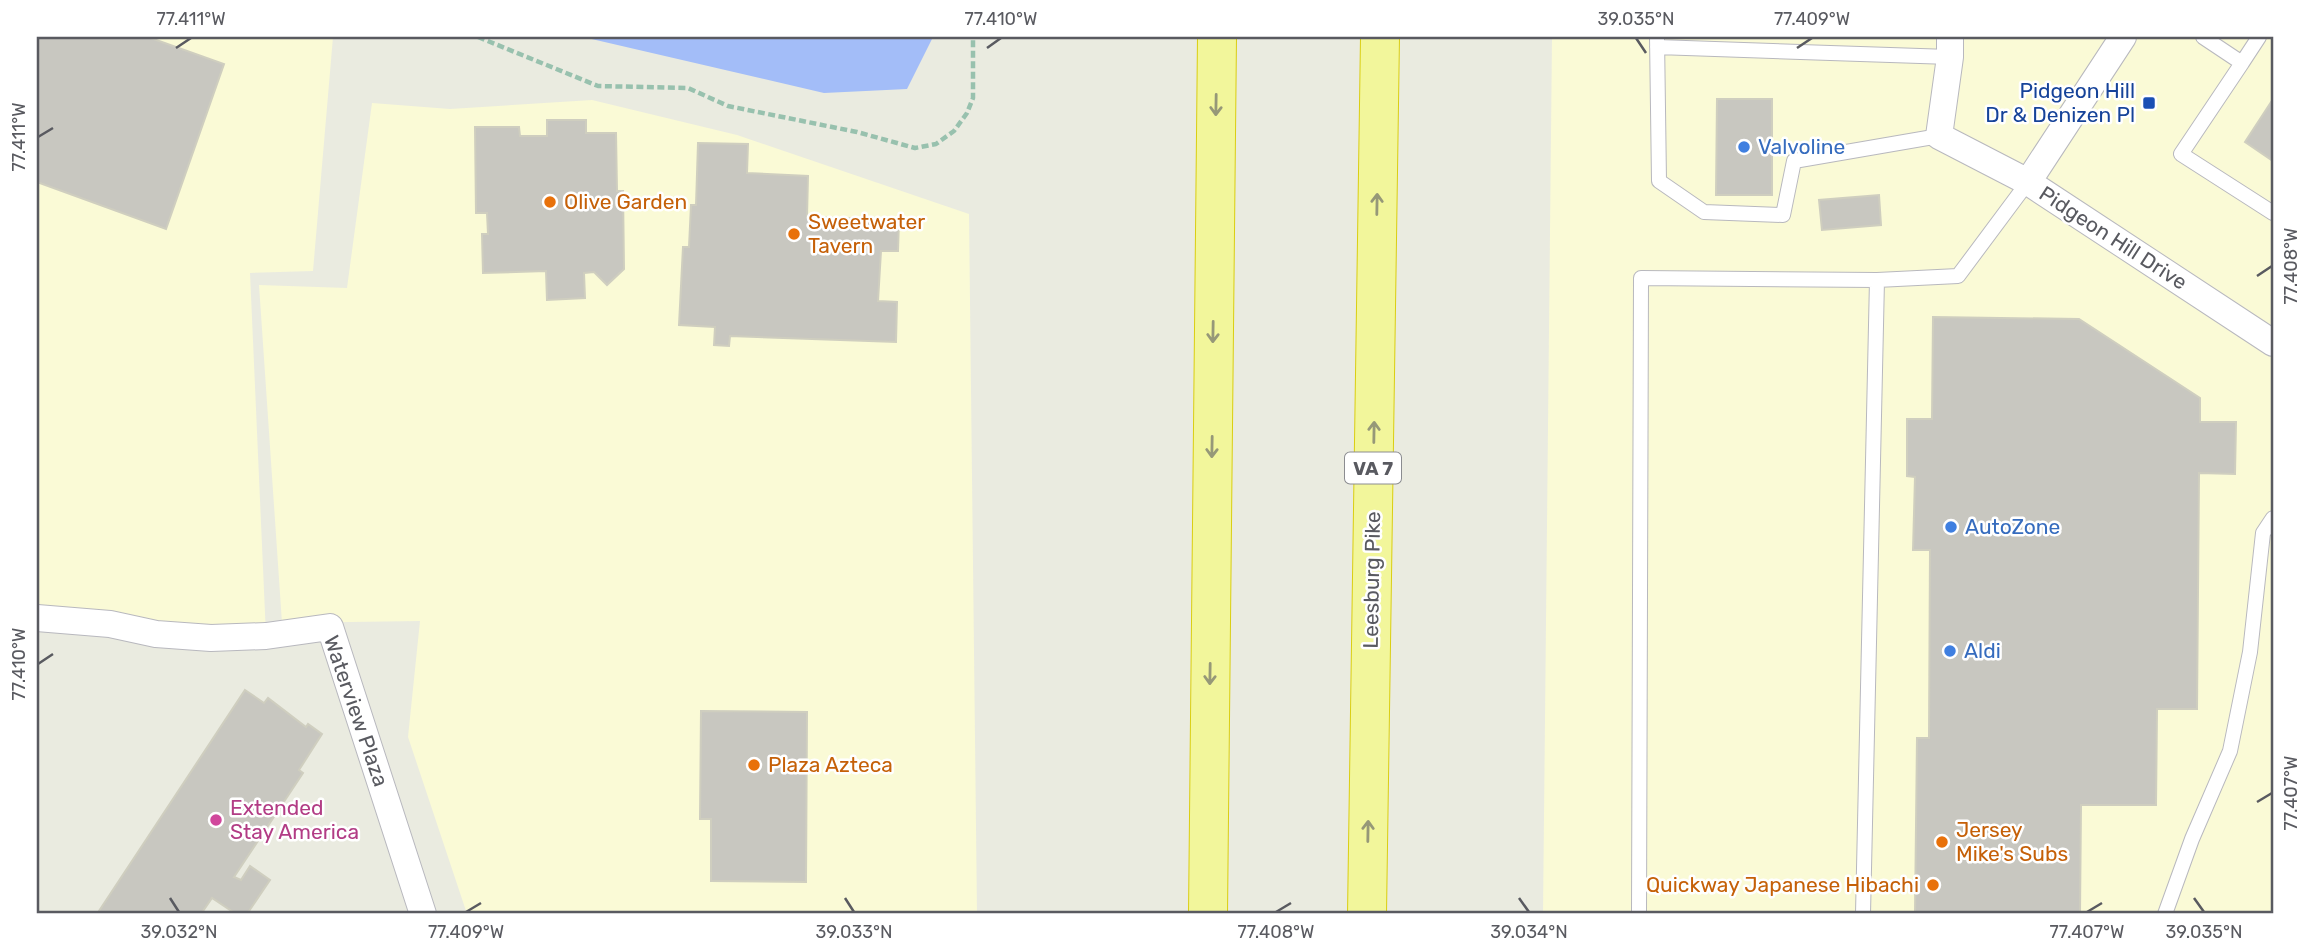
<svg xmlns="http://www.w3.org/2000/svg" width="2310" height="951" font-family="Rubik,sans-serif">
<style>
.commercial{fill:#fafad6}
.water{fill:#a3bdf8}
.building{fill:#c8c7c0;stroke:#cfcebf;stroke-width:2}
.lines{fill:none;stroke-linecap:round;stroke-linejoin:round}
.service-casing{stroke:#b8b8be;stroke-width:16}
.minor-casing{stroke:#b8b8be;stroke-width:28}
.trunk-casing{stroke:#dace11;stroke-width:40}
.path{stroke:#98c1ae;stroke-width:4.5;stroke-dasharray:7 3.5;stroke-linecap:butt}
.service{stroke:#fff;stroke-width:14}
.minor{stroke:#fff;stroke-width:26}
.trunk{stroke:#f2f69b;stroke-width:38}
.oneway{stroke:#969878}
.ticks{fill:none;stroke:#595a60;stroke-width:2.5}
.transit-dot{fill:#1a4fb4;stroke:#fff;stroke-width:2.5}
.shop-dot{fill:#3f7fe0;stroke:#fff;stroke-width:2.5}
.food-dot{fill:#e8710a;stroke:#fff;stroke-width:2.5}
.hotel-dot{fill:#d1479c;stroke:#fff;stroke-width:2.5}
.labels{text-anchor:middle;stroke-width:5;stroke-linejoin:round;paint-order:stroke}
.shield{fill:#fff;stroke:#8b8c90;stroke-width:2}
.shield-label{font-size:19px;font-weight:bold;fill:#595a60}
.transit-label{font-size:21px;fill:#164399;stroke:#fff;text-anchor:end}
.shop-label{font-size:21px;fill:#366cbe;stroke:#fff;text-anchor:start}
.food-label{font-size:21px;fill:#c56008;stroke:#fff;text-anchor:start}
.street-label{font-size:21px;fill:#595a60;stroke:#fff}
.hotel-label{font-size:21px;fill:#b23c85;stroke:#fff;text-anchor:start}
.neatline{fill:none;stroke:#595a60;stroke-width:2.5}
.ticks-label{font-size:18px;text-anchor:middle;fill:#595a60}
</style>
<rect width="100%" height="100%" fill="#eaebe0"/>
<path class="commercial" d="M37 37H333L313 271 250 273 266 636 37 618Z
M1552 37H2273V914H1543Z
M592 100 737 135 969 214 977 914H467L408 737 420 621 282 623 259 285 347 288 372 103 450 109Z"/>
<path class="water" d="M583 37H933L907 89 824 93Z"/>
<path class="building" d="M37 37H148L224 64 166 229 37 182Z
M1717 99H1772V195H1716Z
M2273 99V161L2245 142Z
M547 120H586V133H616L617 191H623L624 269 607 285 594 272 584 273 585 298 547 300 546 271 483 273 482 234H488L487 213H476L475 127H519L520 136H547Z
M698 143 748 144 747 173 808 176 807 217 899 220 898 251H881L878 301 897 302 896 342 730 336 729 346 714 345 715 327 679 325 683 247H689L691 205H696Z
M1879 195 1881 225 1822 230 1819 200Z
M1933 317 2079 319 2200 398V422H2236L2235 474 2199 473 2197 709H2157L2156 805H2081L2080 914H1915L1917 738H1929L1930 550H1913L1915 477 1907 476V419H1932Z
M245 690 264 703 268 698 306 727 308 724 322 734 299 770 303 773 234 877 241 880 250 866 270 880 247 914H236L212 898 201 914H97Z
M701 711 807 712 806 882 711 881V819H700Z"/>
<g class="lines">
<g class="service-casing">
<path id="service" d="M1657 37 1659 181 1704 212 1783 215 1794 161 1939 136
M2203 37 2242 63 2259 37
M1657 47 1950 57
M2242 63 2181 154 2273 213
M1639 914 1641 278 1877 280
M1863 914 1877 280 1958 276 2028 182
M2165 914 2192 839 2230 751 2250 652 2263 533 2273 518"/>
</g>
<g class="minor-casing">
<path id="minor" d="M1950 37V57L1939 136 2028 182
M2123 37 2028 182 2273 343
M37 618 110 624 156 634 211 638 266 636 330 627 423 914"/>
</g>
<g class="trunk-casing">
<path id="trunk" d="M1208 914 1217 37
M1367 914 1380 37"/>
</g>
<path class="path" d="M478 37 598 86 688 88 728 106 857 132 915 148 936 144 954 131 967 113 973 98V37"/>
<use href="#service" class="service"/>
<use href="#minor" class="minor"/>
<use href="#trunk" class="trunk"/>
</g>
<defs><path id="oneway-shaft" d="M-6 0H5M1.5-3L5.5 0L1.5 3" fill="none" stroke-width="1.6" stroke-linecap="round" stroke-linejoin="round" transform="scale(1.75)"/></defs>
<g class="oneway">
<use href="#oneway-shaft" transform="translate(1216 105) rotate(91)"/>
<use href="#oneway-shaft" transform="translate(1377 204) rotate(-89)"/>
<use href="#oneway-shaft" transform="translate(1213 332) rotate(91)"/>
<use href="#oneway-shaft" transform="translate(1374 432) rotate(-89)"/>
<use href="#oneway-shaft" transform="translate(1212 447) rotate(91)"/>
<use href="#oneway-shaft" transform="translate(1210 674) rotate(91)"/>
<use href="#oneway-shaft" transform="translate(1368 831) rotate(-89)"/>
</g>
<path class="ticks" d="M1636 38 1646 53M176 48 191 38M987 48 1001 38M1797 48 1812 38M38 137 53 128M2257 276 2272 266M38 664 53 654M2257 802 2272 793M170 898 179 912M845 898 854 912M1519 898 1529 912M2194 898 2204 912M466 912 481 903M1276 912 1291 903M2087 912 2102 903"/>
<rect class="transit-dot" x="2142" y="96" width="14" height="14" rx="3.5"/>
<g class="shop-dot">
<circle cx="1744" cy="147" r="7"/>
<circle cx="1951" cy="527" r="7"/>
<circle cx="1950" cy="651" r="7"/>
</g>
<g class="food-dot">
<circle cx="550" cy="202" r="7"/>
<circle cx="794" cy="234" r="7"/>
<circle cx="754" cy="765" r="7"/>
<circle cx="1942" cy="842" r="7"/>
<circle cx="1933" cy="885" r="7"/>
</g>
<circle class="hotel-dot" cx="216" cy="820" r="7"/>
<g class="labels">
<rect class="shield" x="1345" y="452.5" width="56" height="31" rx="5"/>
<g class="shield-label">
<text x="1373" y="475">VA 7</text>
</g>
<g class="transit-label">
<text x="2135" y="98">Pidgeon Hill<tspan x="2135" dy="24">Dr &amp; Denizen Pl</tspan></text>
</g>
<g class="shop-label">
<text x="1758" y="154">Valvoline</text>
<text x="1965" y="534">AutoZone</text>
<text x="1964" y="658">Aldi</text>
</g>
<g class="food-label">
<text x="564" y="209">Olive Garden</text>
<text x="808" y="229">Sweetwater<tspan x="808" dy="24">Tavern</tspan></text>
<text x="768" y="772">Plaza Azteca</text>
<text x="1956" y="837">Jersey<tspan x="1956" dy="24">Mike's Subs</tspan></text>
<text x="1919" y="892" text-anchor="end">Quickway Japanese Hibachi</text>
</g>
<g class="street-label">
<text transform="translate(2113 238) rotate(33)" y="7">Pidgeon Hill Drive</text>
<text transform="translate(1372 580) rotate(-89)" y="7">Leesburg Pike</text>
<text transform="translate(356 711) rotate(71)" y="7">Waterview Plaza</text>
</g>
<g class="hotel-label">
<text x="230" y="815">Extended<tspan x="230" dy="24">Stay America</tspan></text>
</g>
</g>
<rect width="2310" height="951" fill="none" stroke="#ffffff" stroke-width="77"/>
<rect x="38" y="38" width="2234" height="874" class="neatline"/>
<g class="ticks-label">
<text x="191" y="25">77.411°W</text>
<text x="1001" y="25">77.410°W</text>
<text x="1636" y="25">39.035°N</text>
<text x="1812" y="25">77.409°W</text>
<text transform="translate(19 137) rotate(-90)" y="6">77.411°W</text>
<text transform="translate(2291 266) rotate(-90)" y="6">77.408°W</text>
<text transform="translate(19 664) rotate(-90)" y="6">77.410°W</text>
<text transform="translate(2291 793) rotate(-90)" y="6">77.407°W</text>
<text x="179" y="938">39.032°N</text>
<text x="466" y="938">77.409°W</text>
<text x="854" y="938">39.033°N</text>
<text x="1276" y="938">77.408°W</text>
<text x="1529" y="938">39.034°N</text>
<text x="2087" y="938">77.407°W</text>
<text x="2204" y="938">39.035°N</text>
</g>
</svg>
